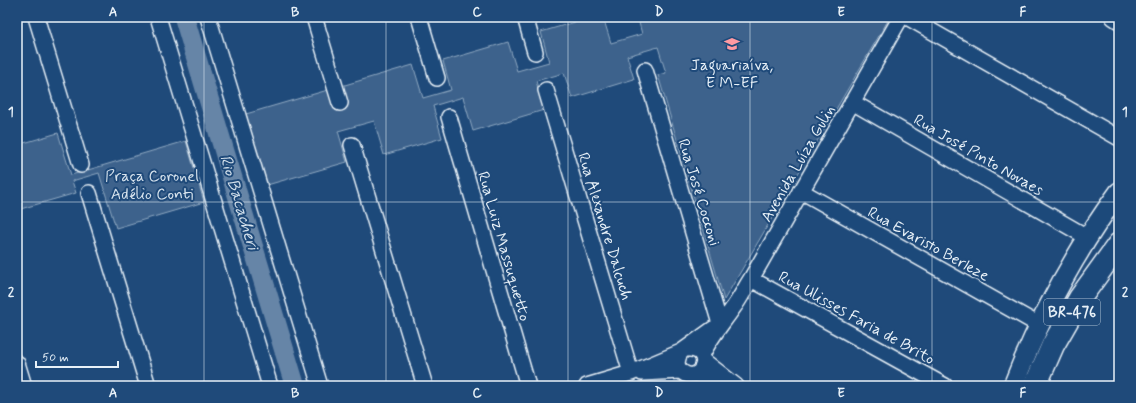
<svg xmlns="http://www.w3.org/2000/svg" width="1136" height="403" font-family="Mynerve,sans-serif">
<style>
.green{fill:#3c628c;stroke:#92aac2}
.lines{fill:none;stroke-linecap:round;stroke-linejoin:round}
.river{stroke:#6685a7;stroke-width:20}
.minor-casing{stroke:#e8f1f8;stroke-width:18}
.major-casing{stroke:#e8f1f8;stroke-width:22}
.highway-casing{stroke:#e8f1f8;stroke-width:25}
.minor{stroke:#1f4a7a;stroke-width:15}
.major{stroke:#1f4a7a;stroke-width:19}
.highway{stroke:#1f4a7a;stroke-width:22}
.grid{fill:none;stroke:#e8f1f8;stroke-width:1;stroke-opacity:0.55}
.labels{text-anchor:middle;stroke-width:4;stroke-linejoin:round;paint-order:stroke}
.shield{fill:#1f4a7a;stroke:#acbfd2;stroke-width:1}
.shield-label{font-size:15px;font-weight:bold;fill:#e8f1f8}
.poi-label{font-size:16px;fill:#e8f1f8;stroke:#1f4a7a}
.street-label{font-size:16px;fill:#e8f1f8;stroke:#1f4a7a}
.park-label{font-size:16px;fill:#d7e3ed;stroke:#1f4a7a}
.water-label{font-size:17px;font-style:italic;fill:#d4e1ec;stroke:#1f4a7a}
.neatline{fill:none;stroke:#e8f1f8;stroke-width:1.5}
.grid-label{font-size:13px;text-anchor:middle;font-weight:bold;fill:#e8f1f8}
</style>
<rect width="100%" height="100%" fill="#1f4a7a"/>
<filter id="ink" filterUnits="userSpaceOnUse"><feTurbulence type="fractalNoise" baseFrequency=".025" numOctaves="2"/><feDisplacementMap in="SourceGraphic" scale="8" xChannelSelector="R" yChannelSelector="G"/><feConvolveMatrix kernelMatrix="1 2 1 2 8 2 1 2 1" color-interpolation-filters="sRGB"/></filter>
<g filter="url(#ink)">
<path class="green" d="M592 17H603L611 43 642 34 638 19 646 17H890L724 300 658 75 666 73 658 47 627 56 634 79 572 98 564 73 536 81 544 110 473 131 463 97 433 106 442 138 384 155 374 121 338 131 347 162 267 185 246 114 413 65 423 98 451 90 443 61 508 42 517 71 549 62 541 32Z
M58 133 71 175 186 141 204 202 116 228 99 173 72 181 76 193 17 210V145Z"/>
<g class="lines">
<path class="river" d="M184 17 295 386"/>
<g class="minor-casing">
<path id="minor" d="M36 17 81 165
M158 17 270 386
M208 17 320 386
M314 17 340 103
M419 17 437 78
M525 17 535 52
M907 17 1119 138
M1113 17 1119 21
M645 70 720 324
M546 90 631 373
M852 102 1087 237
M449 117 528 386
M352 145 425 386
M801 191 1039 325
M89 193 148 386
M751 279 945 386
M687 349C711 347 707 378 688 375 683 374 680 371 678 367 676 361 678 356 681 352L713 329
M702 355C710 337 722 324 733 308 740 299 745 288 751 279L901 17
M704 361 736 386
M17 363 24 386
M642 373 681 371
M696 374 724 386
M587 386 631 373 681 352"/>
</g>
<g class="major-casing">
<path id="major" d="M1013 386C1040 317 1075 252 1119 192"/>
</g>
<g class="highway-casing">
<path id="highway" d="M1035 386 1053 345 1080 298 1119 244"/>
</g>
<use href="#minor" class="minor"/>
<use href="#major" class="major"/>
<use href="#highway" class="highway"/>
</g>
</g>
<path class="grid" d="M204 17V386M386 17V386M568 17V386M750 17V386M932 17V386M17 202H1119"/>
<defs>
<g id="school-bare" transform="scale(1.2)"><path d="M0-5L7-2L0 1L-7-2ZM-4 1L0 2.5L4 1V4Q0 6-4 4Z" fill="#ff9aa2" stroke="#1f4a7a" stroke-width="2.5" paint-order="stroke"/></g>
</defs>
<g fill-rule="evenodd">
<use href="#school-bare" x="732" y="44"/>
</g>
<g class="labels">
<rect class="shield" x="1044" y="299" width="56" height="26" rx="3"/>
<g class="shield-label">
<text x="1072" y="317">BR-476</text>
</g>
<g class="poi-label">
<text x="732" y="70">Jaguariaíva,<tspan x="732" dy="18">E M-EF</tspan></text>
</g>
<g class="street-label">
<text transform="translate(979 154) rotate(30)" y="6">Rua José Pinto Novaes</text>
<text transform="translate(797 163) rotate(-60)" y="6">Avenida Luíza Gulin</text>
<text transform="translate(700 192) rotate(73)" y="6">Rua José Cocconi</text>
<text transform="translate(606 226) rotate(73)" y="6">Rua Alexandre Dalcuch</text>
<text transform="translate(929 243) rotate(29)" y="6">Rua Evaristo Berleze</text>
<text transform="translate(505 246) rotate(74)" y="6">Rua Luiz Massuquetto</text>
<text transform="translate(857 317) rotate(29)" y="6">Rua Ulisses Faria de Brito</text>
</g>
<g class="park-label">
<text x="152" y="181">Praça Coronel<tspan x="152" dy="18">Adélio Conti</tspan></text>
</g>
<g class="water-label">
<text transform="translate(240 202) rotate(73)" y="6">Rio Bacacheri</text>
</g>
</g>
<rect width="1136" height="403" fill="none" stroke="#1f4a7a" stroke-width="44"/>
<path d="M36 361v6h82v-6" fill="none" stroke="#e8f1f8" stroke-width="2"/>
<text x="42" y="361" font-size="12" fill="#e8f1f8" stroke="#1f4a7a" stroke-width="3" paint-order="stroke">50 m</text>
<rect x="22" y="22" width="1092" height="359" class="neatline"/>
<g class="grid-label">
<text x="113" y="16">A</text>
<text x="295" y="16">B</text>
<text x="477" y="16">C</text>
<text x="659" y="16">D</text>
<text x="841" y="16">E</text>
<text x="1023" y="16">F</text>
<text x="11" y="116">1</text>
<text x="1125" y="116">1</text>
<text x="11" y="296">2</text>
<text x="1125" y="296">2</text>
<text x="113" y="397">A</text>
<text x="295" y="397">B</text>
<text x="477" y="397">C</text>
<text x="659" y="397">D</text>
<text x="841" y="397">E</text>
<text x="1023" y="397">F</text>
</g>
</svg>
